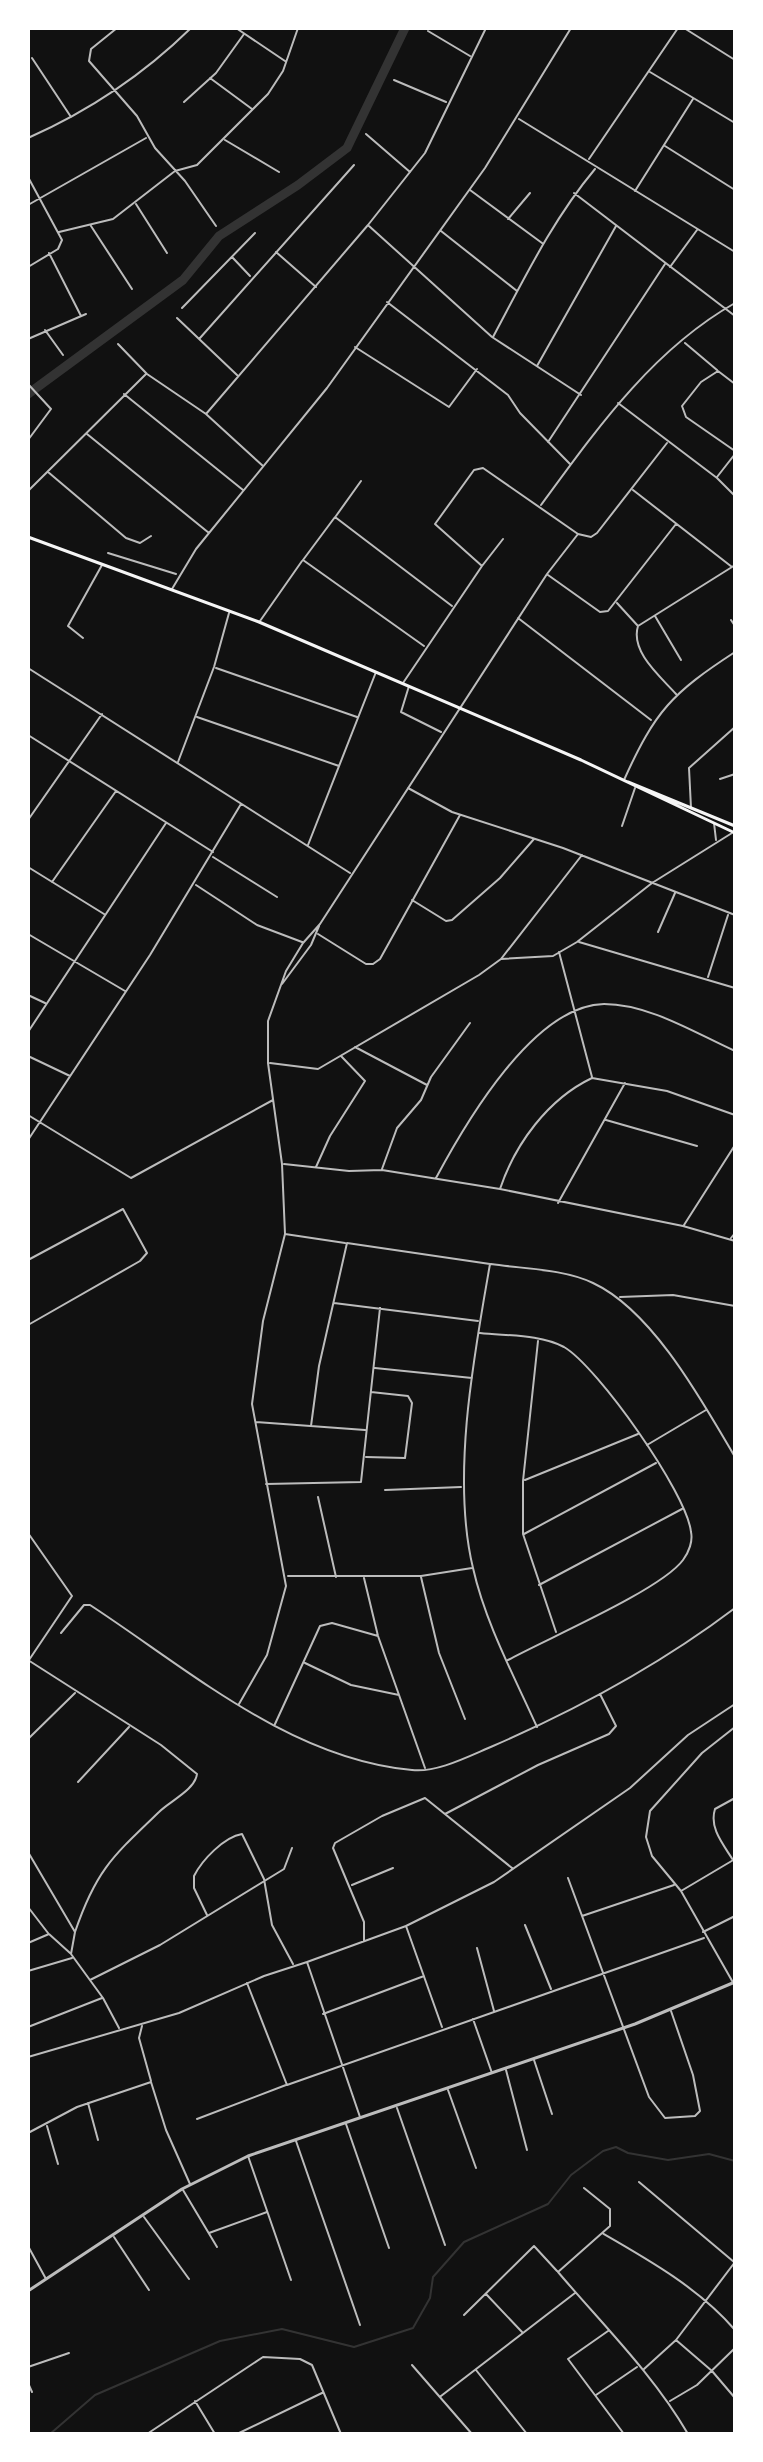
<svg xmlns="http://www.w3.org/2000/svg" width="763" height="2462" font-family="'IBM Plex Serif',serif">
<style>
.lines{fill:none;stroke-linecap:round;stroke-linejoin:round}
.stream{stroke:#333;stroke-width:2}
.river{stroke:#333;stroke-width:9}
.minor{stroke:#bcbcbc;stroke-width:2}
.tertiary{stroke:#bcbcbc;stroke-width:3}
.secondary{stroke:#f5f5f5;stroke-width:3}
</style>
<rect width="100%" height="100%" fill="#111"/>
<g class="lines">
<path class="stream" d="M50 2434 95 2395 220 2341 282 2329 354 2347 413 2328 430 2298 433 2277 464 2242 548 2204 571 2175 603 2151 616 2147 628 2153 668 2160 709 2154 735 2161"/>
<path class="river" d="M28 394 183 280 219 236 298 185 347 148 405 28"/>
<path class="minor" d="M117 28 91 49 89 61 137 116 155 148 185 181 216 226
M236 28 285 61
M684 28 735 60
M428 31 470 56
M32 58 71 117
M650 72 735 123
M210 78 252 109
M394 80 446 102
M184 102 216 73 244 34
M519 119 735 252
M366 134 410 172
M28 138C89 111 143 75 191 28
M225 140 279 172
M665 146 735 190
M589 159 678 28
M28 177 62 240 58 249 28 267
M470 190 542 243
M635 191 693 99
M574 193 735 316
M136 204 167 253
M28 205 146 138
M508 219 530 193
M91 226 132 289
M369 226 492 337 581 395
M441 231 517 291
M59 232 113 219 175 171 197 165 268 94 283 71 298 28
M276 252 316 287
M49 253 81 316
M232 257 250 276
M670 267 697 230
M387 302 508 395 520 413 570 464
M182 308 255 233
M177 318 237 375
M45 330 63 355
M493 337C524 279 553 219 595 169
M200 338 354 165
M28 339 86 314
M685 343 717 370
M118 344 147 374 206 414 263 466
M355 347 449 407 477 369
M537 366 616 226
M28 384 51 409 28 440
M735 384 718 371 701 382 682 406 686 417 735 451
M124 394 243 490
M618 403 717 478 735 496
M206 414 368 225 425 153 486 28
M87 434 209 533
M548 442 665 264
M48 472 126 538 140 543 151 536
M717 477 735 454
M633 490 732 567 735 565
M28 491 146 374
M541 505C596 430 652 350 735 303
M336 516 361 481
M108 553 176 574
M482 566 503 539
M548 575 600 612 608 611 676 524
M172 589 196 549 327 388 485 168 571 28
M617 603 638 626 732 567
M655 616 681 660
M518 618 651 720
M731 620 735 626
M260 621 302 561
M638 626C630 652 661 677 676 694
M83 638 68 626 102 565
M424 646 303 560 335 517 452 606
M28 668 350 873
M216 668 357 717
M403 683 482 566 435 524 474 470 483 468 578 534
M409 686 401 712 441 732
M197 717 339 766
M28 735 213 852
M178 762 214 667 229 613
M720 779 735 774
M624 780C655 711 672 693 735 652
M408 788 452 812 563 848 735 915
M691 808 689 768 735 727
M28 820 102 714
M714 823 716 840
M622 826 635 788
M308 845 376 672
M213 857 277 897
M28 867 104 914
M52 882 116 791
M196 885 257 925 302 942
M412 900 446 921 452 920 500 878 534 839
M658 932 675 893
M28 934 125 991
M318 934 366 964H373L380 959 460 815
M579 942 735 988
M559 952 592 1077
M501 959 553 956 577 942 652 883 732 833
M708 977 728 915
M282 984 311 945 319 926
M28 995 45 1003
M28 1032 166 823
M355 1047 427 1085
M28 1056 70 1076
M270 1063 318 1069 479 975 501 959 582 855
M28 1115 131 1178 273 1100
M606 1120 697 1146
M28 1140 150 955 241 804
M284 1164 349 1171 382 1170 500 1189 683 1226 735 1241
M316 1167 330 1136 365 1081 341 1056
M382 1169 397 1128 421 1100 431 1077 470 1023
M436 1178C466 1122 534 1005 604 1004 649 1004 695 1033 735 1051
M500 1189C515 1144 548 1099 592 1078L667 1091 735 1115
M558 1203 625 1083
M684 1225 735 1145
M285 1234 345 1243
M731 1238 735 1233
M28 1260 123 1209 147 1253 140 1261 28 1325
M491 1264C524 1269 564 1269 593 1283 653 1311 702 1401 735 1457
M620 1297 673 1295 735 1306
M334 1303 478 1321
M480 1333C507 1336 540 1334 564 1347 597 1366 687 1493 691 1532 693 1541 689 1552 683 1560 661 1590 546 1639 508 1660
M538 1341 523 1481V1534L556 1632
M375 1368 472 1378
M256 1422 365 1430
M311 1426 319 1366 347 1243 490 1264C474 1355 451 1477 473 1568 485 1622 514 1676 537 1727
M647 1445 706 1410
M366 1457 405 1458 412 1403 408 1396 371 1392
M525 1480 638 1434
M266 1484 361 1482 380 1308
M385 1490 461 1487
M318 1497 336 1577
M28 1533 72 1596 29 1660
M524 1534 656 1463
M288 1576H421L472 1568
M421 1577 439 1653 465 1719
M364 1578 378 1636 425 1768
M539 1585 682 1509
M61 1633 84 1605H90C188 1669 290 1759 412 1770 437 1773 469 1756 493 1746 578 1709 661 1664 735 1608
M28 1660 161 1745 197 1774C195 1790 170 1801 159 1812 113 1856 96 1870 75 1932
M305 1663 351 1685 399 1695
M239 1704 267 1655 286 1586 252 1404 263 1321 285 1234 282 1164 268 1063V1021L286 971 303 943 320 924 547 574 578 534 591 537 597 533 667 443
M275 1724 320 1626 332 1623 378 1636
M735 1727 702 1753 650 1811 646 1837 652 1856 681 1891 735 1986
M28 1739 75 1693
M78 1782 129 1727
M445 1814 538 1765 609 1734 616 1726 600 1694
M28 1852 75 1932 71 1954 103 1998 119 2028
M733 1860C723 1844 709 1828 715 1809L735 1798
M568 1878 649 2097 665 2118 695 2116 700 2111 693 2075 671 2011
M352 1885 393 1868
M681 1891 735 1859
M28 1907 48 1933
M207 1915 194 1888V1876C202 1860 224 1837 242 1834L264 1879 272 1925 293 1964
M582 1916 674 1885
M525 1925 551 1989
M406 1926 494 1882 630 1788 688 1735 735 1704
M703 1932 735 1916
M364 1941V1922L333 1848 335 1843 382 1816 425 1798 512 1868
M28 1943 49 1934 70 1953
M477 1948 494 2011
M307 1962 406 1926 442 2027
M28 1971 72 1958
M90 1980 160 1945 284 1869 292 1848
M247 1983 287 2085 704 1938
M323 2014 424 1976
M473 2019 492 2073
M142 2026 139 2038 151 2081
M28 2027 102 1998
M28 2057 179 2013 264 1976 307 1962 360 2117
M534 2060 552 2114
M506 2070 527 2150
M448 2090 476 2168
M88 2103 98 2140
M397 2108 445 2245
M197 2119 286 2085
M346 2124 389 2248
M47 2126 58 2164
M28 2133 77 2107 151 2082 166 2130 190 2184
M296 2141 360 2325
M248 2156 291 2280
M639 2182 734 2262
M584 2188 610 2209V2226L558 2272C603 2325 653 2374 688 2434
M183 2190 217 2247
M144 2217 189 2279
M209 2233 267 2212
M602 2233C649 2260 700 2289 735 2330
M114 2237 149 2290
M28 2246 46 2279
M486 2294 522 2332
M464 2315 534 2246 557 2271
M608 2331 568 2359 624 2434
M676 2340 712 2371 735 2398
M412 2365 472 2434
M28 2367 69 2353
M644 2369 676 2340 735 2262
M476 2370 527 2434
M28 2383 32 2392
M596 2395 637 2367
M441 2396 575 2293
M195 2401 215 2434
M670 2401 697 2385 735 2348
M147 2434 263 2357 300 2359 312 2365 341 2434
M237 2434 322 2393"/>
<path class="tertiary" d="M28 2291 182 2189 248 2156 635 2024 735 1982"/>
<path class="secondary" d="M28 537 259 622 581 760 735 833
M628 782 735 826"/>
</g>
<rect width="763" height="2462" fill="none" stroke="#ffffff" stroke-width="60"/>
</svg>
